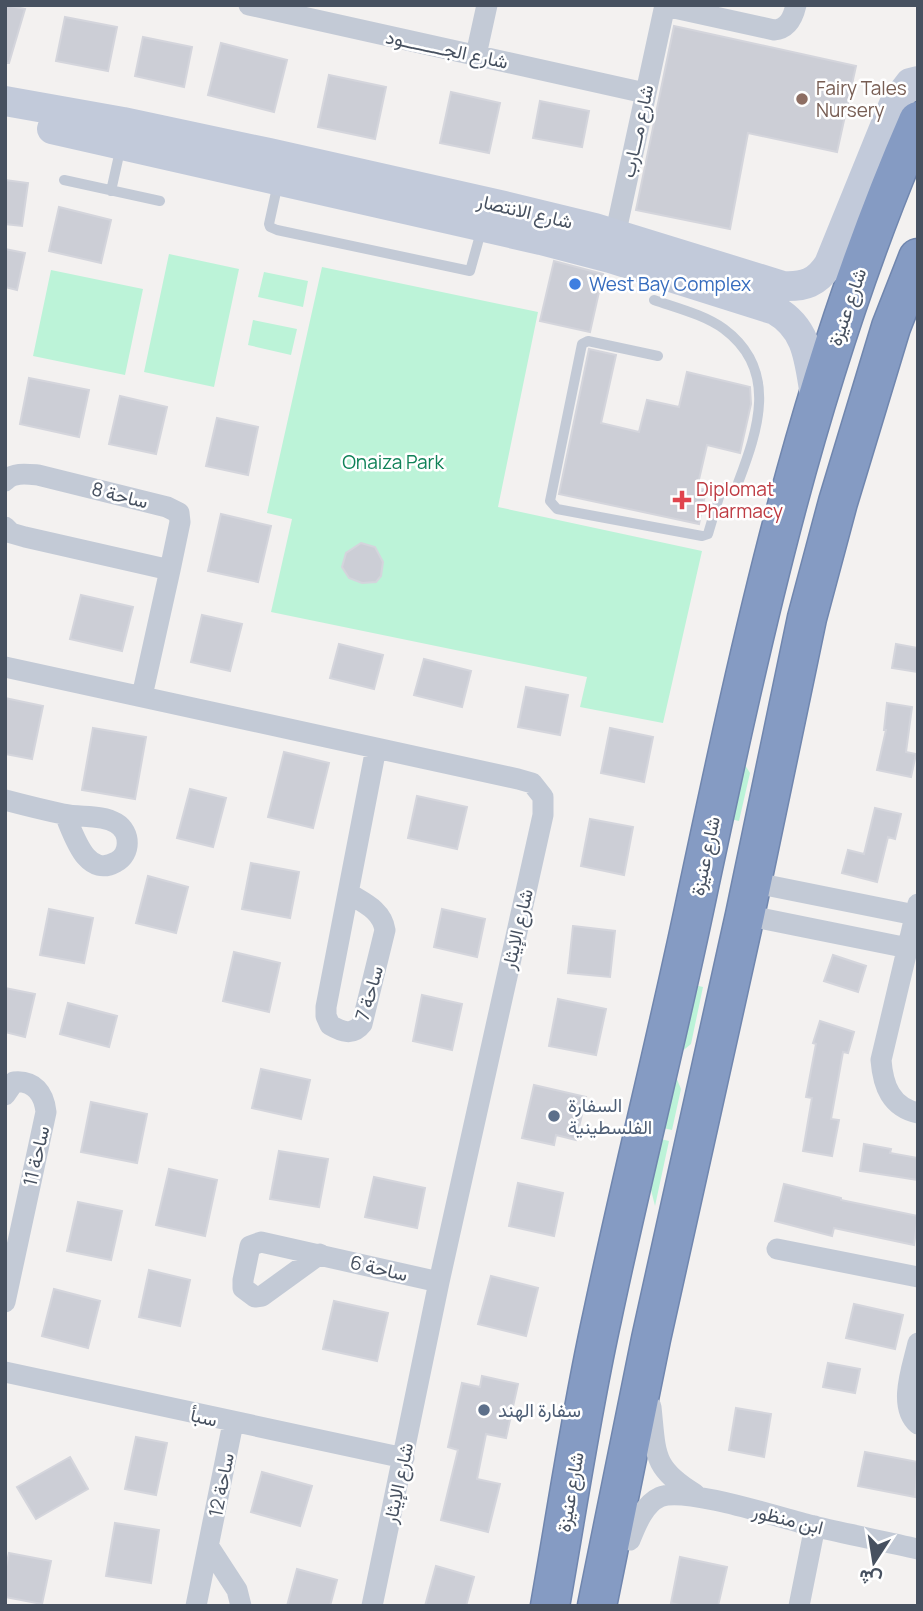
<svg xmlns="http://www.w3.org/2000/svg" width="923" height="1611" font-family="Manrope,Vazirmatn,sans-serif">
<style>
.green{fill:#bcf3d8}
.building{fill:#ccced6;stroke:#d4d5dc;stroke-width:2}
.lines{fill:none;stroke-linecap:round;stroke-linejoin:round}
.highway-casing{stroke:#7086ae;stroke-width:41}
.lane{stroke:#c3cad6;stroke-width:10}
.street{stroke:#c3cad6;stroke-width:21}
.secondary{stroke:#c2cada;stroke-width:30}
.highway{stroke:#859bc3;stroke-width:38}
.education-dot{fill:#8d6e63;stroke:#fff;stroke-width:2.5}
.shop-dot{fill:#3f7fe0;stroke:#fff;stroke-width:2.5}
.health-dot{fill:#e0444e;stroke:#fff;stroke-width:2.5}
.service-dot{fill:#5c6f8a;stroke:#fff;stroke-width:2.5}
.labels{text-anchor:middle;stroke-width:5;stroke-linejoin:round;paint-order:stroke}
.street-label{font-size:19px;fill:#475160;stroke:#fff}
.education-label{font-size:19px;fill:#785e54;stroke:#fff;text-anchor:start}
.shop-label{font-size:19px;fill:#366cbe;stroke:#fff;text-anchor:start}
.park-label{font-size:19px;fill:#108258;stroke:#fff}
.health-label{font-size:19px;fill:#be3a42;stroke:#fff;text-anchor:start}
.service-label{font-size:19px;fill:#4e5e75;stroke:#fff;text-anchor:start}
</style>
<rect width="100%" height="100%" fill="#f3f1f0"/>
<path class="green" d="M169 254 239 269 214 387 144 372Z
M322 267 538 312 498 507 702 551 663 723 580 707 587 677 271 612 292 519 267 513Z
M51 270 143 289 125 375 33 356Z
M264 272 308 281 303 307 258 297Z
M253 320 297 329 291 355 248 345Z
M743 762 750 773 739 821 730 819Z
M694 985 703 987 691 1044 680 1053Z
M676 1077 681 1089 672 1130 663 1128Z
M661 1139 669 1141 655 1206 650 1186Z"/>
<path class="building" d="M5 5 25 9 9 63H5Z
M65 17 117 27 108 71 56 61Z
M674 26 856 66 837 152 748 133 730 229 636 210Z
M143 37 192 47 184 87 135 76Z
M221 43 287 60 274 112 208 95Z
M329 75 386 87 375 139 318 127Z
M451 92 500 103 489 153 440 143Z
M540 101 589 111 582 147 533 138Z
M5 180 28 183 22 226 5 224Z
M59 207 111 220 101 263 49 251Z
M5 249 25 253 17 290 5 287Z
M554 261 603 274 590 332 540 321Z
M589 349 616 355 601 423 639 432 647 400 679 407 687 372 750 387 751 404 740 453 707 445 697 488 706 490 699 524 559 494Z
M29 378 89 390 79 437 20 424Z
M120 396 167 407 156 454 109 444Z
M217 418 258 427 248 475 206 466Z
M221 514 271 526 258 582 208 571Z
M361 543 375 547 383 562 381 576 376 582 362 583 349 578 342 567 346 553Z
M81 595 133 607 122 651 70 639Z
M202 615 242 624 230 671 191 662Z
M339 644 383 655 374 689 330 678Z
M896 644 918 648V672L892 668Z
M424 659 471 671 462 707 414 695Z
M526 687 568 695 560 735 518 727Z
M5 698 43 706 32 759 5 754Z
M887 703 912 707 906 752 916 754 911 777 877 770 886 730H884Z
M93 728 146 737 135 799 82 790Z
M610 728 653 737 644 782 601 773Z
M284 752 329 763 313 828 268 817Z
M190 789 226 798 213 847 177 838Z
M417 796 467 807 457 849 408 838Z
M875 808 901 814 895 839 888 837 877 882 842 873 848 850 864 854Z
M590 819 633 827 624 875 581 866Z
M251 863 299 872 290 918 242 909Z
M148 876 188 887 176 933 136 923Z
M49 909 93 918 84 963 40 955Z
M442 909 485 919 477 957 434 947Z
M573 926 615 931 610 977 568 973Z
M234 952 280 963 269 1012 223 1001Z
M833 955 866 966 858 992 824 981Z
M5 988 35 994 25 1037 5 1032Z
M422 995 462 1004 452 1050 413 1041Z
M558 999 606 1009 596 1055 549 1046Z
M68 1003 117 1016 109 1047 60 1034Z
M820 1021 854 1032 848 1053 843 1052 831 1119 839 1120 832 1156 803 1151 812 1098 806 1097 816 1044 813 1043Z
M261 1069 310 1080 301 1119 252 1108Z
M534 1085 586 1097 576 1140 556 1135 554 1145 522 1138Z
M91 1102 147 1114 137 1163 81 1152Z
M864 1144 891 1149 890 1153 918 1158V1180L860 1171Z
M279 1151 328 1159 319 1207 270 1199Z
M169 1169 217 1180 205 1236 156 1225Z
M374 1177 425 1188 417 1228 365 1217Z
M518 1183 563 1193 554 1236 509 1226Z
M784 1184 841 1198V1200L918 1216 914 1245 834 1228 832 1236 775 1221Z
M78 1202 122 1211 111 1260 67 1251Z
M149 1270 190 1280 180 1326 139 1317Z
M491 1276 538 1288 526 1336 478 1324Z
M54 1289 100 1301 88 1348 42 1336Z
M334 1301 388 1313 377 1361 323 1349Z
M854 1304 903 1315 895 1349 846 1338Z
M828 1363 860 1369 855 1393 823 1387Z
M482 1376 518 1384 506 1438 486 1434 477 1479 500 1484 488 1532 441 1520 458 1450 448 1447 462 1383 480 1387Z
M736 1408 771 1414 764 1457 729 1450Z
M136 1437 167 1443 156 1495 125 1489Z
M865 1452 918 1462 915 1497 858 1486Z
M70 1457 88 1489 36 1519 17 1487Z
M262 1472 312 1486 300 1526 251 1512Z
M115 1523 159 1530 151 1583 106 1576Z
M9 1553 51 1561 42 1604 5 1597V1571Z
M680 1557 727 1567 718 1606H683L671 1603Z
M436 1566 474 1577 466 1606H425Z
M297 1569 337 1580 330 1606H287Z"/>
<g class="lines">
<g class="highway-casing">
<path id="highway" d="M550 1606C567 1510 581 1413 602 1318 631 1180 666 1043 695 905 752 637 808 373 918 121
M597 1606 651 1339 745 915 807 618 838 502 868 403 891 327 918 258"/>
</g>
<path class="lane" d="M64 180 160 201
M278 183 269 224 270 227 277 230 470 271 482 228
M111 191 121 146
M654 300C677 308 705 315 724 329 779 370 758 430 738 483
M658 356 588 341 582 344 550 501 557 509 702 536 708 534 719 497 724 488"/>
<path class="street" d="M249 5 645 93
M665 6 774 30C788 29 793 18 796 5
M476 55 487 5
M613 245 665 5
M5 481C13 472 27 474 38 475L167 507 179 513 180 522 170 570 142 696
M5 527 11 533 25 537 170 570
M5 667 518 779 532 783 543 797V815L439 1282 372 1606
M5 800C24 805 44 810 63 814 80 818 101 814 116 823 131 832 131 854 116 862 86 879 74 835 65 815
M751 882 915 915
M348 893C364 903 382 910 385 930L362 1024C353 1036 342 1032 330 1025L326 1016V1007L376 748
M918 904 881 1060C883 1086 891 1107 918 1113
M745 915 908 948
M5 1095 14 1082C34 1080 44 1093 46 1112L5 1302
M777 1249 918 1277
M320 1254 262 1296 255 1297 243 1288V1280L250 1246 261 1242 439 1282
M918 1343C913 1366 897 1406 918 1424
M5 1372 404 1458
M651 1407C656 1454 652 1468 695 1494
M630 1540C636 1525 644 1504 660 1497 684 1486 784 1519 813 1526 847 1534 883 1541 918 1549
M209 1547 237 1590 241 1606
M196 1606 233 1423
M799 1606 815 1526"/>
<path class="secondary" d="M5 101 123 122 269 153 504 206 595 228 783 286C804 287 817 283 829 264L894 104 910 83 918 81
M52 129 541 240 610 258 775 310C810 330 809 364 816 401"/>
<use href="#highway" class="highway"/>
</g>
<circle class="education-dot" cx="802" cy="99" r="7"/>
<circle class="shop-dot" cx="575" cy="284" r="7"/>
<path class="health-dot" d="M678.5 489.5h7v7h7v7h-7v7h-7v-7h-7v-7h7z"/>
<g class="service-dot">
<circle cx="554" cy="1116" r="7"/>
<circle cx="484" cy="1410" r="7"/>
</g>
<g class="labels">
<g class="street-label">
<text transform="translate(447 49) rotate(12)" y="7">شارع الجــــــــود</text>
<text transform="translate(637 131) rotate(-78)" y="7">شارع مـــارب</text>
<text transform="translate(525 211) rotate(13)" y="7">شارع الانتصار</text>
<text transform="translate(847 307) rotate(-71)" y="7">شارع عنيزة</text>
<text transform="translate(120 495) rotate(14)" y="7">ساحة 8</text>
<text transform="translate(705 856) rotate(-78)" y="7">شارع عنيزة</text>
<text transform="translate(517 929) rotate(-77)" y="7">شارع الإيثار</text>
<text transform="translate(369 993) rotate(-74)" y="7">ساحة 7</text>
<text transform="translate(36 1156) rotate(-77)" y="7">ساحة 11</text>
<text transform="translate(379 1268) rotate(13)" y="7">ساحة 6</text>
<text transform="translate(204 1417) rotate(13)" y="7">سبأ</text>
<text transform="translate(398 1483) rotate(-78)" y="7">شارع الإيثار</text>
<text transform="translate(221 1485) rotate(-79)" y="7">ساحة 12</text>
<text transform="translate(570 1492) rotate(-80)" y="7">شارع عنيزة</text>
<text transform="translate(788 1519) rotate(14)" y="7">ابن منظور</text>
</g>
<g class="education-label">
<text x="816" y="95">Fairy Tales<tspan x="816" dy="22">Nursery</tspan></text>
</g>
<g class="shop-label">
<text x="589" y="291">West Bay Complex</text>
</g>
<g class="park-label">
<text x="393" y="469">Onaiza Park</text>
</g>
<g class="health-label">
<text x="696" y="496">Diplomat<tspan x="696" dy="22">Pharmacy</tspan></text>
</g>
<g class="service-label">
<text x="568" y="1112">السفارة<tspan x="568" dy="22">الفلسطينية</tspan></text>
<text x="498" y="1417">سفارة الهند</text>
</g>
</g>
<rect width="923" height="1611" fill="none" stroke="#475160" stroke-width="14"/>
<g transform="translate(874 1562) rotate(192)" stroke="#ffffff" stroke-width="5" paint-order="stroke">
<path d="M0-5L12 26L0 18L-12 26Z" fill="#475160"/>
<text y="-10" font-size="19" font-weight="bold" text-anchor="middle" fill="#475160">ش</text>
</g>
</svg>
